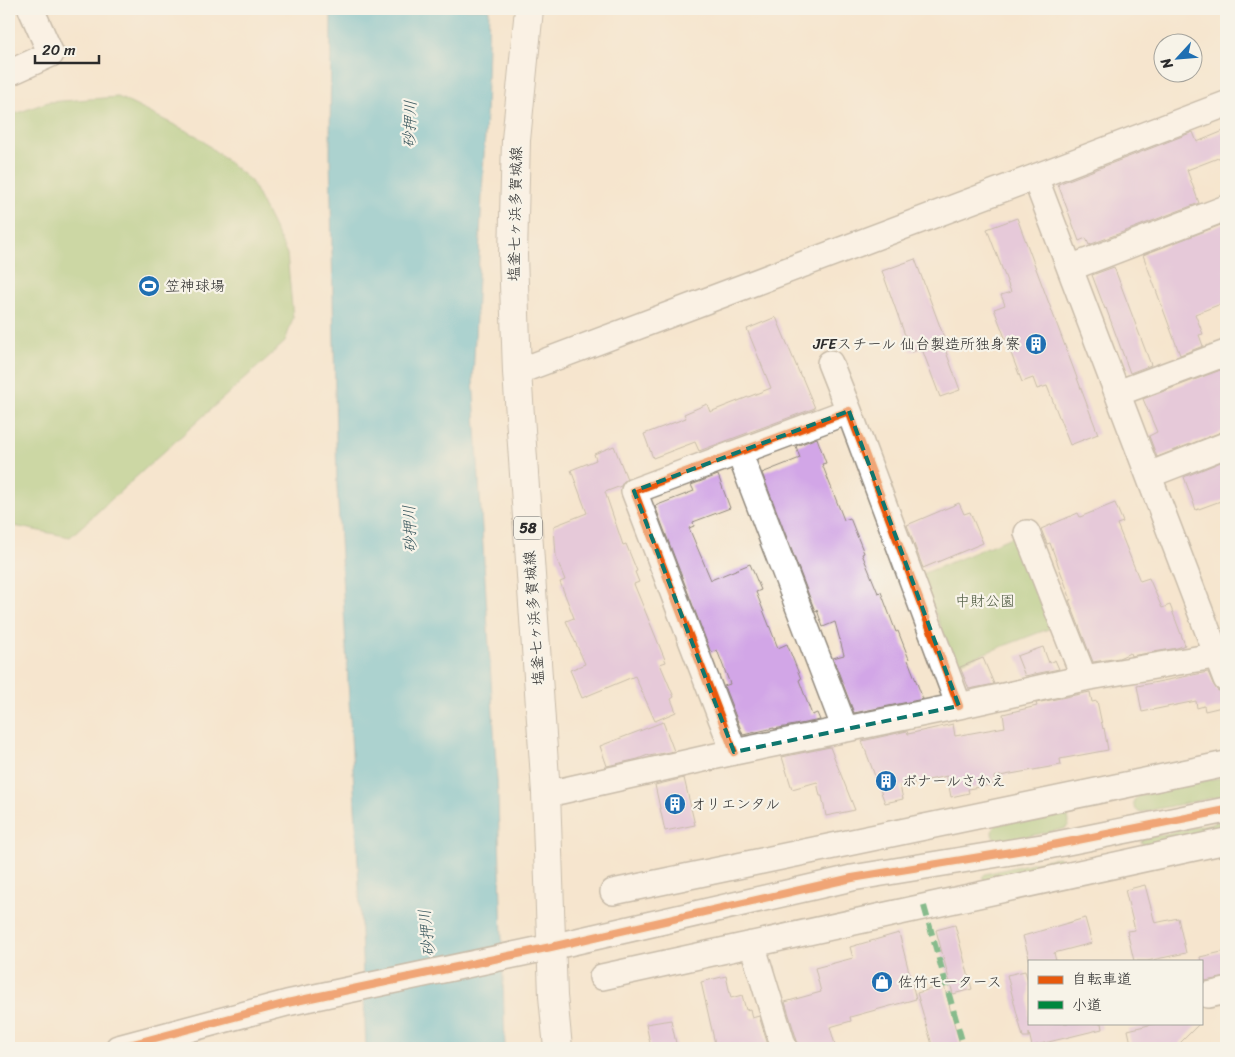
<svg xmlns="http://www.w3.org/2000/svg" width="1235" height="1057" font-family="Sriracha,'Klee One',sans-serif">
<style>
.green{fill:#99c572;stroke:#62784e}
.water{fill:#52bad0;stroke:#3e727e}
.building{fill:#d2a6e7}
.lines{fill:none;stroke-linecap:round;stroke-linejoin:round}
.minor-casing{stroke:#90887c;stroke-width:28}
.major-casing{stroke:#90887c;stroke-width:30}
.minor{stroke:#fff;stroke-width:25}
.major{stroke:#fff;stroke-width:28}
.quiet{stroke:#00873e;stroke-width:6;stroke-dasharray:12 6;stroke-linecap:butt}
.cycleway-casing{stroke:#f7f3e8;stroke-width:11}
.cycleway{stroke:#e8590c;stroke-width:8}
.marked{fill:none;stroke:#0f766e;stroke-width:4;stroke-dasharray:10 6;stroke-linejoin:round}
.labels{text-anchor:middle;stroke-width:4.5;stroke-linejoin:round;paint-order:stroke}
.shield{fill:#f7f3e8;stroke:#686764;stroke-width:1}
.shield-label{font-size:14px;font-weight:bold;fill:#2b2b2b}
.street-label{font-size:15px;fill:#2b2b2b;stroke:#f7f3e8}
.poi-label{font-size:15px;fill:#2b2b2b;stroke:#f7f3e8;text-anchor:start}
.park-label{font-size:15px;fill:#4c5940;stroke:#f7f3e8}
.water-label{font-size:16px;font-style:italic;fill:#37565d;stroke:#f7f3e8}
</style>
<rect width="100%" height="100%" fill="#f7f3e8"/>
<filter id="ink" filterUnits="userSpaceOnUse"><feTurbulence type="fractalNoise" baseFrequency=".02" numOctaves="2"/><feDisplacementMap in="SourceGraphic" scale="10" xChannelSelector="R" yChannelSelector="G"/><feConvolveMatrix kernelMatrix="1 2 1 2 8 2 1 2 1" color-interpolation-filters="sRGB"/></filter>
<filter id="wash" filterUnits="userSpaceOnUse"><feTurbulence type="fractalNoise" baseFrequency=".0096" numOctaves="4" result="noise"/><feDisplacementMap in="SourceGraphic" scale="20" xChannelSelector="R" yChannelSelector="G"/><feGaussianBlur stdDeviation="1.12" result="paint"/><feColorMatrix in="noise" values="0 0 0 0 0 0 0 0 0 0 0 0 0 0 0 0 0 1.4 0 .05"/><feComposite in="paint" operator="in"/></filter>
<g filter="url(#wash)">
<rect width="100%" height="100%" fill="#f5e5ce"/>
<path class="green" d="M118 97 197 136 251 181 287 254 293 318 285 342 70 537 9 525V116L48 102Z
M1014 536 1051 628 956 664 920 575Z
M1217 778 1223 779 1226 783V791L1222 796 1142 812C1134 811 1133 806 1134 800L1138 796Z
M1059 812H1062L1067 815C1070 821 1070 826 1064 829L1000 842C992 840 989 831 996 825Z
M1226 820V828L1145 845 1141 843 1142 839Z
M1058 857 1062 860 1061 864 1059 865 985 881 982 877 985 874Z"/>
<path class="water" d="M331 9H489L486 115 473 378 498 797 505 1048H366L357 842 337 486 330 155Z"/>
<g id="blocks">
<path class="building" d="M1226 130V155L1187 170 1199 203 1089 245 1086 238 1079 241 1058 184 1193 132 1197 142Z
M1017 218 1098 434 1070 445 1047 386 1037 389 1033 378 1022 382 994 309 1005 305 1001 295 1011 292 987 229Z
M1226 223V302L1195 314 1203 334 1199 335 1203 346 1180 355 1143 255Z
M915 259 945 340 942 341 960 390 940 397 922 349 911 352 882 271Z
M1114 267 1151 365 1130 373 1106 308 1105 309 1092 275Z
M776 317 801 377H802L815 408 699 451 695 442 653 458 644 434 686 418 684 414 707 404 710 412 771 388 747 329Z
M1226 368V431L1221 432 1157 457 1149 436 1157 432 1143 399Z
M817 438 826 463 822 464 844 520 850 518 864 553 862 554 878 593 881 592 896 632 898 631 909 659 908 660 923 699 854 713 833 658 844 655 835 622 823 627 817 610 815 611 762 473 800 458 796 446Z
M614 446 627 479 623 482 621 486 605 492 623 545 626 544 637 571 635 572 639 582 634 584 666 662 660 664 674 697 671 699 676 712 655 721 635 676 582 698 570 670 585 664 566 621 574 618 560 582 565 580 556 557 554 526 587 513 571 470 596 460 594 454Z
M1226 460V499L1196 510 1184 477Z
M718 475 730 508 693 522 694 526 689 528 711 580 750 564 761 590 756 592 778 648 787 644 801 679 799 680 812 715 817 713 820 720 774 729V728L743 735 724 686 730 684 717 650 711 653 655 506 694 491 691 485Z
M959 503 964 514 970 512 983 543 923 568 907 525Z
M1115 503 1123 522 1117 524 1140 581 1149 578 1162 608 1170 605 1185 645 1177 648 1131 656 1130 653 1119 658 1093 662 1069 600H1071L1050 543 1047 544 1041 529 1078 513 1080 517Z
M1043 647 1049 663 1055 660 1059 669 1025 676 1017 656Z
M983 658 994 684 969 689 960 667Z
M1208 672 1213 684 1217 690 1223 693H1226V706L1205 711 1204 706 1197 708 1196 701 1142 712 1137 686Z
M1090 692 1092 702 1097 701 1103 729 1104 728 1108 750 1060 759 1061 765 994 777 995 784 968 789 969 793 951 797 947 776 900 786 903 799 885 803 862 741 907 731 908 734 953 724 955 736 1005 727 1003 714 1037 706 1036 703Z
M663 722 674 751 649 756 648 755 638 759 607 766 600 746Z
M830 747 855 810 826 816 822 796H820L817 782 792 789 782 757Z
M684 778 695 825 665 831 655 785Z
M1145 885 1155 923 1178 918 1186 953 1147 961H1134L1127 931 1135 930 1125 890Z
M1085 918 1092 943 1054 953 1056 961H1030L1023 936Z
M955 925 972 989 953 994 936 930Z
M899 933 916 999 850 1017 851 1021 830 1027 836 1048H798V1044L785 1002 821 992 815 968 853 958 850 947Z
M1226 951V977L1205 981 1200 957Z
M1025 971 1029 984V1023H1101L1102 1029 1032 1046 1029 1033V1037H1023L1007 975Z
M726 976 731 998 742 995 746 1010 750 1009 752 1018 759 1016 769 1048H744V1045L727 1048H716L701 982Z
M944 985 952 1016 961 1048H933L917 993Z
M671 1020 677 1048H651L646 1024Z
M1157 1023H1200L1178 1045 1160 1048H1132L1128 1030Z"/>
</g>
</g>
<g filter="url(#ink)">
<use href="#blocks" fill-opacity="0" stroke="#90887c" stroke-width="1"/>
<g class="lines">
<g class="minor-casing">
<path id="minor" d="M9 73 51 54 31 9
M1035 177 1226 679
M1070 268 1226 208
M830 363 849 411
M517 372 1035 177 1226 104
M1118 393 1226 353
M739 452 845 729
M1149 475 1226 445
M1027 533 1084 678
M734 752 634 491 849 411 959 706
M546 793 561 791 734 752 959 706 1084 678 1226 654
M613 892 1226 764
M752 944 784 1048
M602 977 1226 841
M1208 995 1226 991
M118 1048 287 1003 551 947 852 878 1048 846 1226 810"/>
</g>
<g class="major-casing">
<path id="major" d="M529 9 516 140 513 255 517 372 546 793 553 996 558 1048"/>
</g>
<use href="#minor" class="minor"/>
<use href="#major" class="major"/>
<path class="quiet" d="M924 906 964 1048"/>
<g class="cycleway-casing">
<path id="cycleway" d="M734 752 634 491 849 411 959 706
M118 1048 287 1003 551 947 852 878 1048 846 1226 810"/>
</g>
<use href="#cycleway" class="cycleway"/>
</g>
</g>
<path d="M0 0H1235V1057H0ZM849 411 959 706 734 752 634 491Z" fill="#f5e5ce" fill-opacity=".55" fill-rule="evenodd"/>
<path class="marked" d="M849 411 959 706 734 752 634 491Z"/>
<defs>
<g id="stadium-disc" transform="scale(1.125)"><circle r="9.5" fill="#1f6fb2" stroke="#f7f3e8"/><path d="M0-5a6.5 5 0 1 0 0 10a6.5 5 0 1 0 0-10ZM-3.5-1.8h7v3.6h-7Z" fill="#fff"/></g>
<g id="building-disc" transform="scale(1.125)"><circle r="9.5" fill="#1f6fb2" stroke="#f7f3e8"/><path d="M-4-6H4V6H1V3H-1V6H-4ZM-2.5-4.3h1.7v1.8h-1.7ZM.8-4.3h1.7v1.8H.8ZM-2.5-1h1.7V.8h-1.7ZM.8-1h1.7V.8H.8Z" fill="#fff"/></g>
<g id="shop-disc" transform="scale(1.125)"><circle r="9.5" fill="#1f6fb2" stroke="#f7f3e8"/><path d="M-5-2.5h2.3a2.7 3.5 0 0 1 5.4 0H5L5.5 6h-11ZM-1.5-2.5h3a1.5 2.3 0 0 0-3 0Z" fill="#fff"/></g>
</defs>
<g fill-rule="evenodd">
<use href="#stadium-disc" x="149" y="286"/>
<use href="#building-disc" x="1036" y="344"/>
<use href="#building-disc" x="886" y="781"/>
<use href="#building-disc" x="675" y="804"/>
<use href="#shop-disc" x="882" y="982"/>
</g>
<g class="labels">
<rect class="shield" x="514" y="516.5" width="28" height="23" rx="4"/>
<g class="shield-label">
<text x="528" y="533">58</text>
</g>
<g class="street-label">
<text transform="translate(515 214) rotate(-89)" y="5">塩釜七ヶ浜多賀城線</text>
<text transform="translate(534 618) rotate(-94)" y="5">塩釜七ヶ浜多賀城線</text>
</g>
<g class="poi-label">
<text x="165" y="291">笠神球場</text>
<text x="1020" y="349" text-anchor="end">JFEスチール 仙台製造所独身寮</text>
<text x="902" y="786">ボナールさかえ</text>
<text x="691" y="809">オリエンタル</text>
<text x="898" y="987">佐竹モータース</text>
</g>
<g class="park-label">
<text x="985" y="606">中財公園</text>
</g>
<g class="water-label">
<text transform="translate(409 124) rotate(-88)" y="6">砂押川</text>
<text transform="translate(409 529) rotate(-92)" y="6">砂押川</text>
<text transform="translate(426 933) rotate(-96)" y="6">砂押川</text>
</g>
</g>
<rect width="1235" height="1057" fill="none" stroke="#f7f3e8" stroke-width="30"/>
<rect x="1028" y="960" width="175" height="65" fill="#f7f3e8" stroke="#a5a39c"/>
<rect x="1038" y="976" width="25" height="8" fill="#e8590c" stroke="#a5a39c"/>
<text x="1072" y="984" font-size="15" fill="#2b2b2b">自転車道</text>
<rect x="1038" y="1001" width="25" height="8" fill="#00873e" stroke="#a5a39c"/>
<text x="1072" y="1010" font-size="15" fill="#2b2b2b">小道</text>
<g transform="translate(1178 58) rotate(244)"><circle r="24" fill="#f7f3e8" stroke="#a5a39c"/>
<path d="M0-4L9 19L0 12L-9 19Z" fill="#1f6fb2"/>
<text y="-8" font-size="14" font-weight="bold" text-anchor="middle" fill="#2b2b2b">N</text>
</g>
<path d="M35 55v8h64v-8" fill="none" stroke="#2b2b2b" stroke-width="2.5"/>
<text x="42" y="55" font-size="15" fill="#2b2b2b" stroke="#f7f3e8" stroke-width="4" paint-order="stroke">20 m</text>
</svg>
